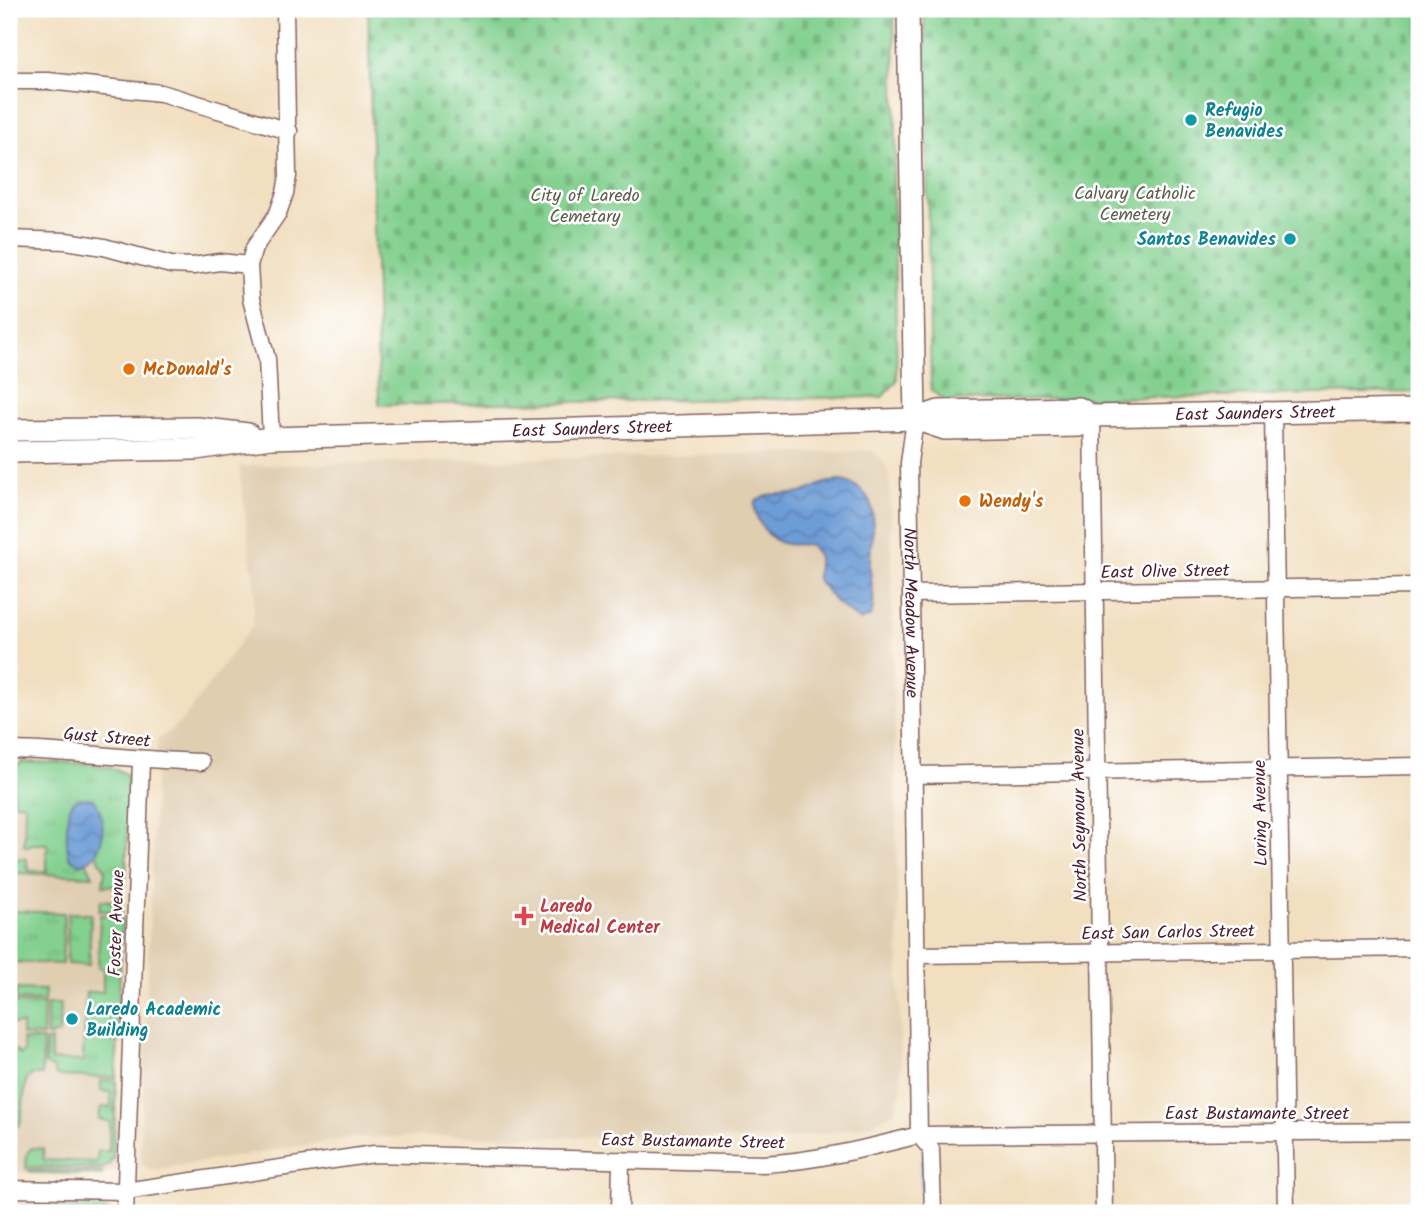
<svg xmlns="http://www.w3.org/2000/svg" width="1428" height="1222" font-family="Kalam,sans-serif">
<style>
.built{fill:#e0ceb1}
.grass{fill:url(#grass-tufts);stroke:#66785d;stroke-width:2}
.cemetery{fill:url(#cemetery-stones);stroke:#66785d;stroke-width:2}
.water{fill:url(#water-waves);stroke:#5c5e81;stroke-width:2}
.lines{fill:none;stroke-linecap:round;stroke-linejoin:round}
.stream{stroke:#6d9dd7;stroke-width:3.5}
.minor-casing{stroke:#84625f;stroke-width:19}
.major-casing{stroke:#84625f;stroke-width:24}
.minor{stroke:#fff;stroke-width:16}
.major{stroke:#fff;stroke-width:21}
.culture-dot{fill:#0f9aa8;stroke:#fff;stroke-width:2.5}
.food-dot{fill:#e8710a;stroke:#fff;stroke-width:2.5}
.health-dot{fill:#e0444e;stroke:#fff;stroke-width:2.5}
.labels{text-anchor:middle;stroke-width:5;stroke-linejoin:round;paint-order:stroke}
.culture-label{font-size:18px;font-weight:bold;fill:#0d838f;stroke:#fff;text-anchor:start}
.park-label{font-size:18px;fill:#5e5d4e;stroke:#fff}
.food-label{font-size:18px;font-weight:bold;fill:#c56008;stroke:#fff;text-anchor:start}
.street-label{font-size:18px;fill:#4a1f2b;stroke:#fff}
.health-label{font-size:18px;font-weight:bold;fill:#be3a42;stroke:#fff;text-anchor:start}
</style>
<defs>
<pattern id="grass-tufts" width="24" height="20" patternUnits="userSpaceOnUse" patternTransform="scale(1.75)"><rect width="24" height="20" fill="#83d08f"/><path d="M3 7l-1-3M5 7V3M7 7l1-3M15 17l-1-3M17 17v-4M19 17l1-3" fill="none" stroke="#73b27c"/></pattern>
<pattern id="cemetery-stones" width="16" height="16" patternUnits="userSpaceOnUse" patternTransform="scale(1.75)"><rect width="16" height="16" fill="#83d08f"/><path d="M2 7V4a2 2 0 0 1 4 0v3zM10 15v-3a2 2 0 0 1 4 0v3z" fill="#73b27c"/></pattern>
<pattern id="water-waves" width="16" height="10" patternUnits="userSpaceOnUse" patternTransform="scale(1.75)"><rect width="16" height="10" fill="#6d9dd7"/><path d="M0 5q4-4 8 0t8 0" fill="none" stroke="#5c7faf"/></pattern>
</defs>
<rect width="100%" height="100%" fill="#fff"/>
<filter id="ink" filterUnits="userSpaceOnUse"><feTurbulence type="fractalNoise" baseFrequency=".0143" numOctaves="2"/><feDisplacementMap in="SourceGraphic" scale="14" xChannelSelector="R" yChannelSelector="G"/><feConvolveMatrix kernelMatrix="1 2 1 2 8 2 1 2 1" color-interpolation-filters="sRGB"/></filter>
<filter id="wash" filterUnits="userSpaceOnUse"><feTurbulence type="fractalNoise" baseFrequency=".00686" numOctaves="4" result="noise"/><feDisplacementMap in="SourceGraphic" scale="28" xChannelSelector="R" yChannelSelector="G"/><feGaussianBlur stdDeviation="1.57" result="paint"/><feColorMatrix in="noise" values="0 0 0 0 0 0 0 0 0 0 0 0 0 0 0 0 0 1.4 0 .05"/><feComposite in="paint" operator="in"/></filter>
<g filter="url(#wash)">
<rect width="100%" height="100%" fill="#f1dfc0"/>
<path class="built" d="M873 451 884 462 890 478 901 1091 895 1111 871 1125 786 1139 428 1136 348 1138 152 1170 140 1164 157 740 182 721 253 625 255 593 239 466Z
M9 761 79 764 104 767 123 772 129 780 116 1164 112 1171 105 1174 9 1172Z"/>
<path class="grass" d="M22 762C52 763 101 759 126 774L129 786 126 879 123 885 103 886 105 869 95 852 85 859 93 876 15 873 14 882 10 884 11 868 15 858 27 859V866L29 867V871H47V844H31L30 846H24L25 804 15 803 13 799 16 766Z
M101 900 121 902 122 911H99Z
M9 911 64 913 62 964 9 962Z
M68 913 91 914 89 965 67 964Z
M100 915H122L116 1078 56 1076 54 1069 45 1064 46 1041 51 1040V1060L83 1061 86 992H103V969L98 968Z
M16 989 45 990 44 1001 12 1000V996H16Z
M12 1003 44 1004 43 1036 22 1035V1024H12Z
M47 1004H60L59 1034H52L51 1036H47Z
M22 1039 43 1040 42 1075H32L26 1081 21 1121 18 1126 10 1123 9 1127V1103L13 1101 16 1093 10 1087 15 1083 11 1079 15 1075 9 1068V1054L16 1050 20 1055C27 1051 22 1046 22 1039Z
M101 1081H116L113 1159H111L109 1165 103 1168 26 1167 27 1153 32 1148 43 1149 44 1160 97 1162 98 1151H109L110 1122 99 1119 101 1107H111V1092L101 1091Z
M28 1170 100 1172H102V1175L33 1173Z
M9 1206 102 1208 112 1213H9Z"/>
<path class="cemetery" d="M368 9H894L896 150 893 176 897 381 882 397 379 405Z
M924 9H1419V392L946 401 931 390Z"/>
<path class="water" d="M842 481C887 492 869 533 870 566 870 583 877 598 871 616L860 621 837 603 817 579C816 571 821 559 816 552 810 540 796 546 785 544 770 541 752 518 755 502 771 488 786 498 804 492 818 487 826 480 842 481Z
M86 798 94 799C107 818 107 858 80 864 76 862 73 861 70 858 65 849 66 815 71 805 74 799 79 798 86 798Z"/>
<g class="lines">
<path class="stream" d="M922 1161V1213"/>
</g>
</g>
<g filter="url(#ink)">
<g class="lines">
<g class="minor-casing">
<g id="minor">
<path d="M9 81H48L161 93 289 131"/>
<path d="M9 239 66 241 104 247 171 265 193 266 219 262 249 265"/>
<path d="M1273 413 1286 1213"/>
<path d="M1092 416 1104 1213"/>
<path id="s1" d="M915 419 909 463 919 1135 931 1149 933 1213"/>
<path d="M271 438 267 359 251 299 249 265 254 248 278 213 285 193 288 176 285 9"/>
<path d="M912 594 1419 586"/>
<path d="M9 750C73 751 137 760 201 762"/>
<path d="M914 775 1419 766"/>
<path d="M917 955 1419 948"/>
<path d="M9 1189 125 1191 374 1154 763 1164C817 1161 867 1148 919 1135L1419 1131"/>
<path d="M125 1213 141 761"/>
<path d="M620 1213 621 1160"/>
</g>
</g>
<g class="major-casing">
<g id="major">
<path d="M908 9 915 419"/>
<path d="M915 419 945 429 1079 426 1092 416"/>
<path d="M9 430 198 428 248 434"/>
<path id="s2" d="M9 452 196 449 271 438 915 419 939 411 1079 408 1092 416 1419 410"/>
</g>
</g>
<use href="#minor" class="minor"/>
<use href="#major" class="major"/>
</g>
</g>
<g class="culture-dot">
<circle cx="1191" cy="120" r="7"/>
<circle cx="1290" cy="239" r="7"/>
<circle cx="72" cy="1019" r="7"/>
</g>
<g class="food-dot">
<circle cx="129" cy="369" r="7"/>
<circle cx="965" cy="501" r="7"/>
</g>
<path class="health-dot" d="M520.5 905.5h7v7h7v7h-7v7h-7v-7h-7v-7h7z"/>
<g class="labels">
<g class="culture-label">
<text x="1205" y="116">Refugio<tspan x="1205" dy="21">Benavides</tspan></text>
<text x="1276" y="245" text-anchor="end">Santos Benavides</text>
<text x="86" y="1015">Laredo Academic<tspan x="86" dy="21">Building</tspan></text>
</g>
<g class="park-label">
<text x="1135" y="199">Calvary Catholic<tspan x="1135" dy="21">Cemetery</tspan></text>
<text x="585" y="201">City of Laredo<tspan x="585" dy="21">Cemetary</tspan></text>
</g>
<g class="food-label">
<text x="143" y="375">McDonald's</text>
<text x="979" y="507">Wendy's</text>
</g>
<g class="street-label">
<text dy="6" stroke="none"><textPath href="#s2" startOffset="1251">East Saunders Street</textPath></text>
<text dy="6" stroke="none"><textPath href="#s2" startOffset="584">East Saunders Street</textPath></text>
<text transform="translate(1165 571) rotate(-1)" y="6">East Olive Street</text>
<text dy="6" stroke="none"><textPath href="#s1" startOffset="194">North Meadow Avenue</textPath></text>
<text transform="translate(107 737) rotate(5)" y="6">Gust Street</text>
<text transform="translate(1260 813) rotate(-91)" y="6">Loring Avenue</text>
<text transform="translate(1079 815) rotate(-91)" y="6">North Seymour Avenue</text>
<text transform="translate(116 923) rotate(-88)" y="6">Foster Avenue</text>
<text transform="translate(1168 932) rotate(-1)" y="6">East San Carlos Street</text>
<text x="1257" y="1119">East Bustamante Street</text>
<text transform="translate(693 1141) rotate(1)" y="6">East Bustamante Street</text>
</g>
<g class="health-label">
<text x="540" y="912">Laredo<tspan x="540" dy="21">Medical Center</tspan></text>
</g>
</g>
<rect width="1428" height="1222" fill="none" stroke="#fff" stroke-width="35"/>
</svg>
